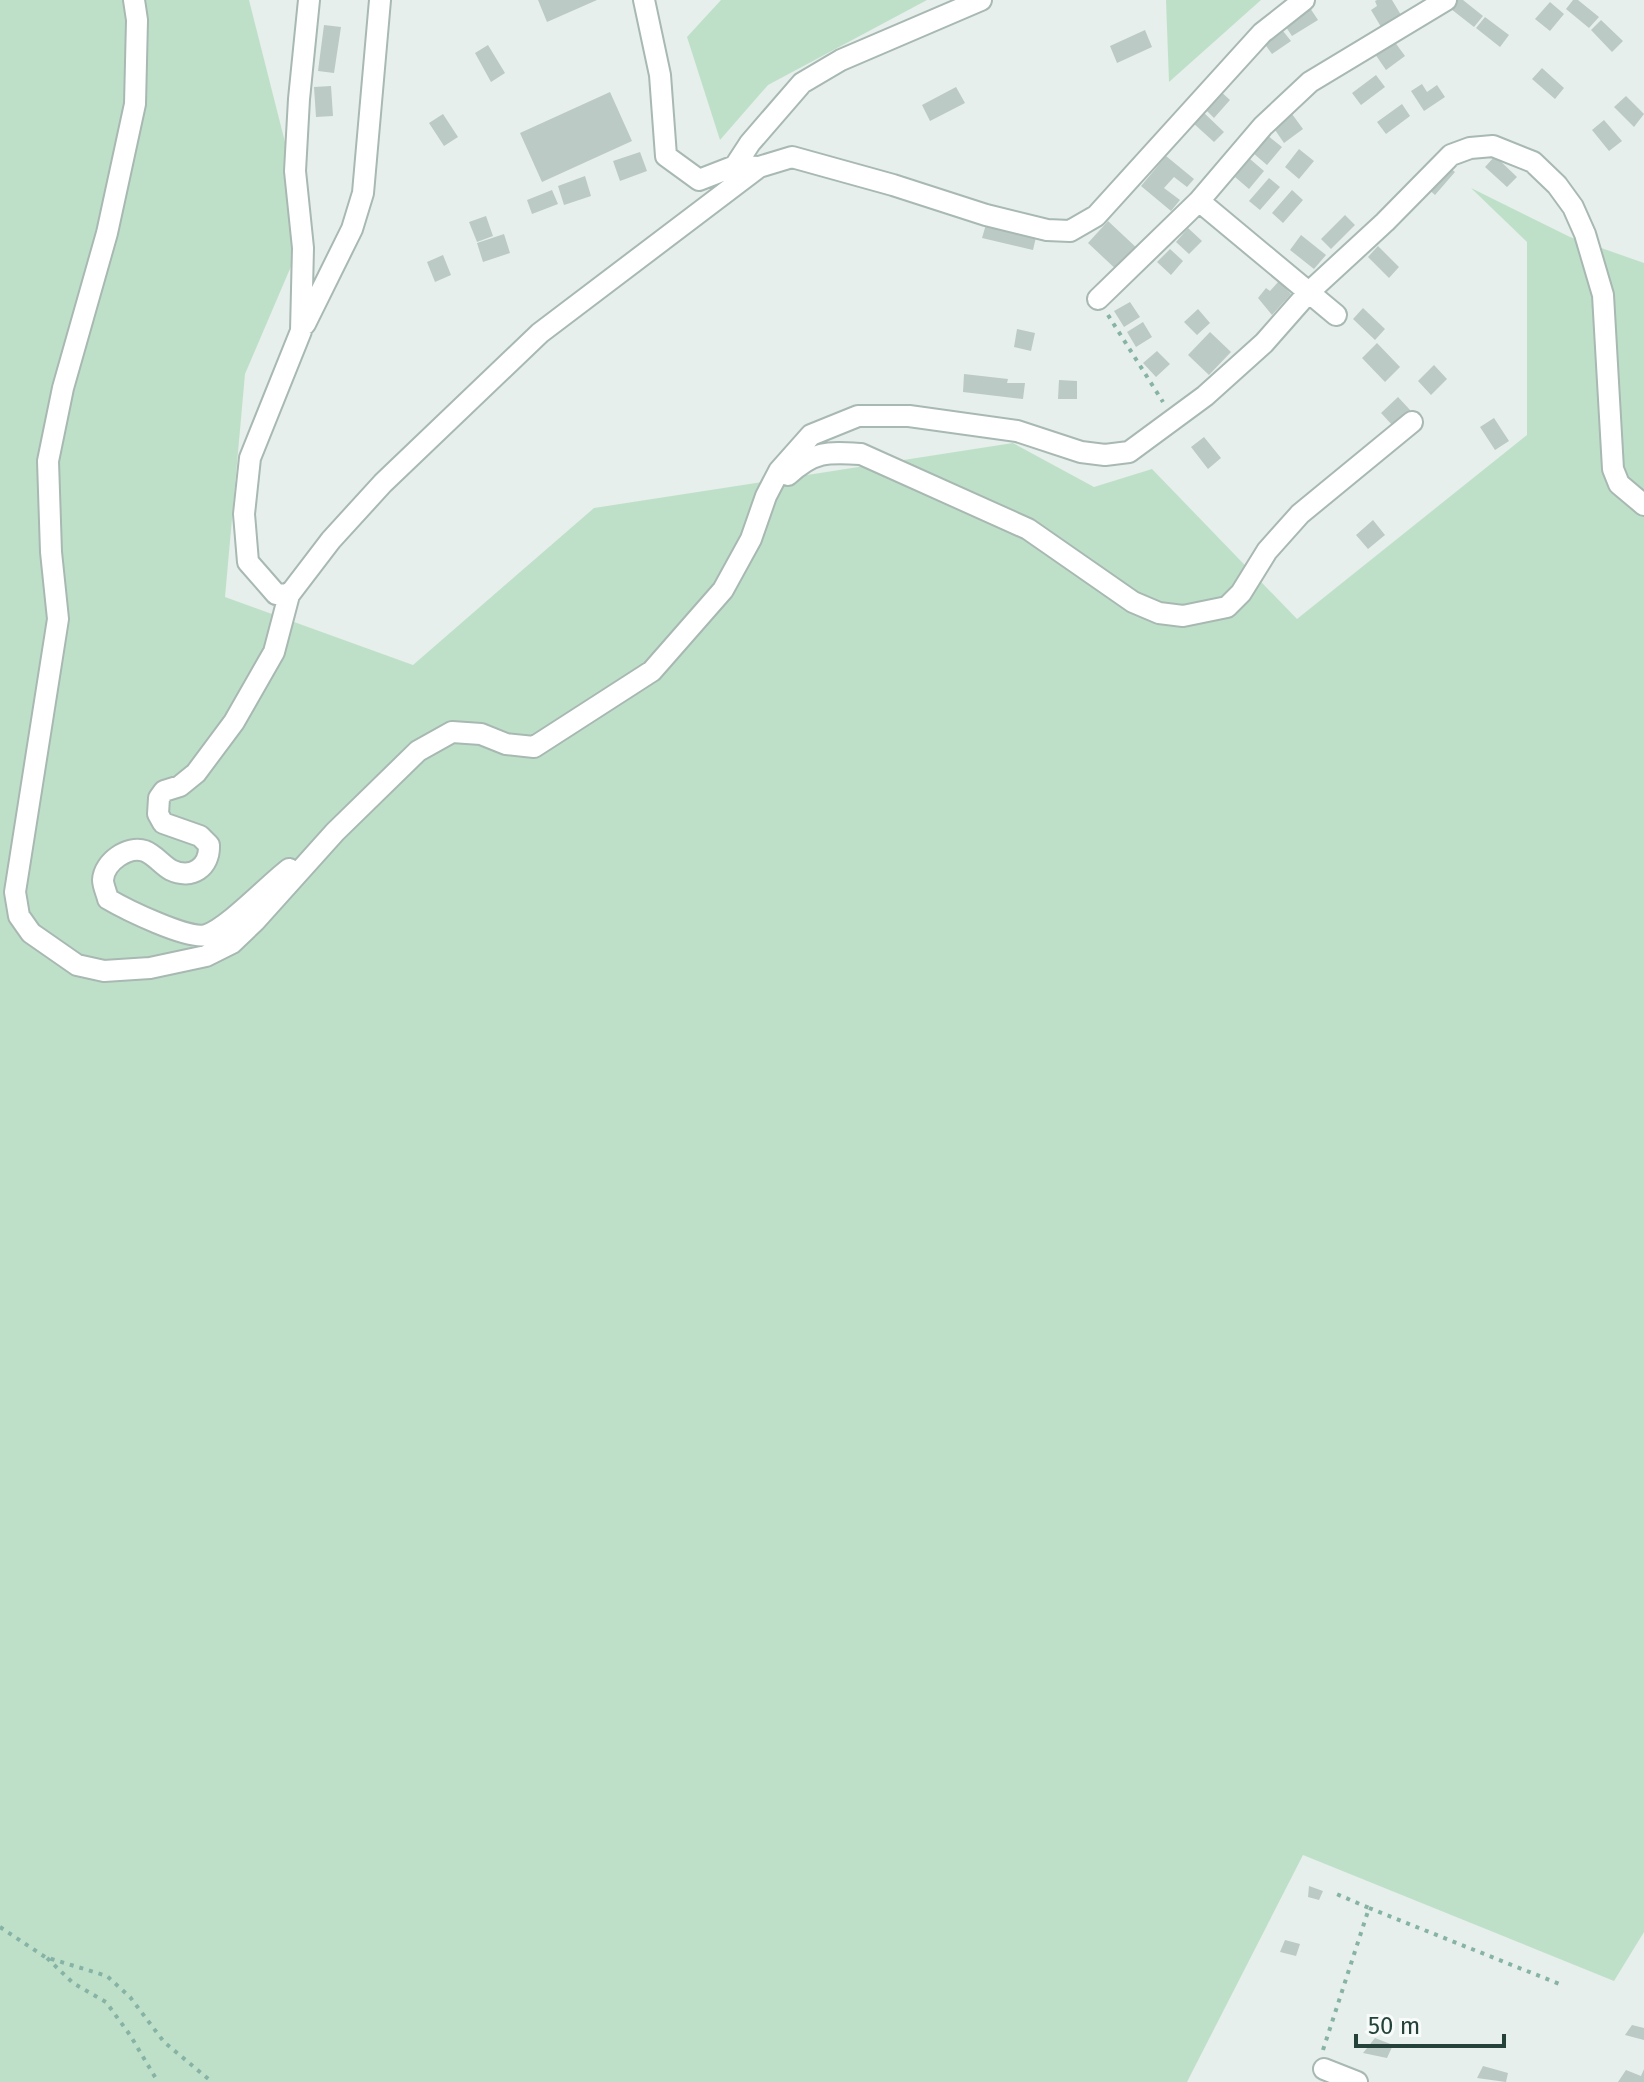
<svg xmlns="http://www.w3.org/2000/svg" width="1644" height="2082" font-family="'Fira Sans',sans-serif">
<style>
.green{fill:#bfe0c8}
.building{fill:#bbcac4}
.lines{fill:none;stroke-linecap:round;stroke-linejoin:round}
.minor-casing{stroke:#a8b8b2;stroke-width:24}
.path{stroke:#86b3a5;stroke-width:4;stroke-dasharray:4 6;stroke-linecap:butt}
.minor{stroke:#fff;stroke-width:20}
</style>
<rect width="100%" height="100%" fill="#e6efeb"/>
<path class="green" d="M0 0H249L307 229 245 374 225 597 413 665 594 508 1013 443 1094 487 1152 469 1297 619 1527 435V242L1471 188 1570 237 1644 263V1932L1614 1981 1303 1855 1187 2082H0Z
M721 0H927L768 85 720 140 687 37Z
M1166 0H1261L1169 82Z"/>
<path class="building" d="M538 0H597L547 22Z
M1377 0H1392L1404 20 1384 32 1371 10 1377 6 1375 1Z
M1457 0H1463L1483 16 1474 27 1451 9Z
M1573 0H1578L1599 17 1589 28 1566 9Z
M1550 2 1564 14 1550 31 1535 19Z
M1310 8 1318 20 1292 36 1284 24Z
M1485 17 1509 35 1500 47 1476 28Z
M1601 20 1623 41 1612 52 1591 30Z
M324 25 341 27 334 73 318 71Z
M1279 26 1291 41 1272 54 1261 39Z
M1145 30 1152 47 1117 63 1110 46Z
M1394 41 1405 56 1386 70 1375 54Z
M488 45 505 73 491 82 475 53Z
M1542 68 1564 88 1555 99 1532 79Z
M1376 75 1385 87 1361 105 1352 93Z
M1422 84 1427 92 1437 85 1445 97 1424 111 1411 91Z
M331 86 333 116 316 117 314 87Z
M956 87 965 103 930 121 922 105Z
M1218 89 1230 100 1214 118 1202 106Z
M610 92 632 141 542 182 520 133Z
M1626 96 1644 114 1634 127 1614 107Z
M1402 104 1410 116 1386 134 1377 122Z
M1202 111 1224 132 1214 142 1192 122Z
M443 114 458 137 444 146 429 123Z
M1292 114 1303 129 1284 143 1273 127Z
M1604 120 1622 141 1609 151 1592 130Z
M1267 135 1282 147 1267 165 1253 153Z
M1299 149 1314 161 1299 179 1285 167Z
M640 152 647 171 620 181 613 161Z
M1166 156 1194 179 1187 187 1174 177 1164 188 1180 200 1171 211 1141 186Z
M1495 156 1517 177 1507 187 1485 167Z
M1250 159 1264 171 1249 189 1235 177Z
M1444 163 1455 172 1435 195 1424 185Z
M585 176 591 196 564 205 558 186Z
M1269 178 1280 187 1260 210 1249 201Z
M552 190 558 204 532 214 527 200Z
M1292 190 1303 200 1283 223 1272 213Z
M1345 215 1355 225 1331 249 1321 239Z
M486 216 493 236 477 242 469 222Z
M987 221 1037 233 1033 250 982 238Z
M1108 221 1140 251 1120 273 1088 243Z
M1188 228 1202 241 1189 254 1176 242Z
M504 234 510 253 483 262 477 243Z
M1301 235 1326 255 1314 269 1290 250Z
M1378 246 1399 267 1389 278 1368 257Z
M1170 249 1183 261 1171 275 1157 262Z
M443 255 451 275 435 282 427 262Z
M1279 281 1291 294 1272 315 1258 298 1266 288 1270 291Z
M1130 302 1140 317 1124 327 1114 311Z
M1363 308 1385 329 1375 340 1353 319Z
M1198 309 1210 323 1197 335 1184 322Z
M1143 322 1152 337 1136 347 1127 332Z
M1017 329 1035 333 1031 351 1014 347Z
M1210 332 1231 352 1209 375 1188 355Z
M1377 343 1400 367 1385 382 1362 358Z
M1157 351 1170 364 1156 377 1143 363Z
M1434 365 1447 379 1431 395 1418 381Z
M964 374 1008 379 1007 383H1025L1023 399 963 392Z
M1059 380 1077 381V399H1058Z
M1398 397 1411 411 1394 427 1381 413Z
M1494 418 1509 441 1495 450 1480 427Z
M1204 437 1221 458 1208 469 1191 447Z
M1373 520 1385 535 1368 549 1356 535Z
M1309 1886 1323 1891 1319 1900 1308 1897Z
M1285 1940 1300 1944 1296 1956 1280 1952Z
M1632 2025 1644 2028V2040L1625 2035Z
M1375 2038 1393 2045 1387 2058 1363 2053Z
M1483 2066 1508 2073 1506 2082 1477 2078Z
M1644 2069V2082H1618L1626 2070 1641 2076Z"/>
<g class="lines">
<g class="minor-casing">
<path id="minor" d="M134 0 137 20 135 104 107 233 63 388 48 461 51 552 58 619 15 892 19 916 31 933 77 965 104 971 150 968 206 956 232 943 255 921 335 832 418 751 452 732 481 734 506 744 534 747 652 671 723 590 751 539 766 496 779 471 811 435 858 416H909L1017 431 1081 452 1105 455 1129 452 1205 396 1264 343 1308 293 1385 222 1451 155 1470 148 1493 146 1533 162 1557 185 1573 207 1585 234 1603 295 1613 469 1619 484 1644 505
M644 0 660 75 666 156 699 180 735 166 759 167 792 157 893 185 986 215 1047 230 1070 231 1096 216 1262 33 1304 0
M735 166 750 143 802 83 841 60 981 0
M1199 201 1336 315
M1098 299 1199 201 1263 126 1310 82 1446 0
M305 324 352 229 363 193 380 0
M788 475C814 451 827 452 861 454L1028 529 1133 602 1159 613 1183 616 1227 607 1241 593 1267 551 1300 514 1412 422
M289 595 276 594 248 562 244 514 250 458 301 331 303 248 295 171 299 99 309 0
M289 869C269 884 227 929 206 935 188 940 125 909 108 899 107 894 103 886 103 880 104 862 128 845 145 851 155 855 162 865 171 870 192 880 210 867 209 845L200 836 163 823 158 814 159 798 164 791 180 786 196 773 234 722 274 652 289 595 331 540 383 483 540 333 759 167
M1324 2069 1357 2082"/>
</g>
<path class="path" d="M1108 315 1163 402
M1369 1908 1562 1985
M0 1927 45 1957 107 1976 130 1997 164 2042 212 2082
M47 1958 73 1983 106 2002 130 2035 158 2082
M1323 2050 1369 1908 1332 1892"/>
<use href="#minor" class="minor"/>
</g>
<path d="M1356 2034v12h148v-12" fill="none" stroke="#24423a" stroke-width="4"/>
<text x="1368" y="2034" font-size="24" fill="#24423a" stroke="#f7fbf9" stroke-width="6" paint-order="stroke">50 m</text>
</svg>
